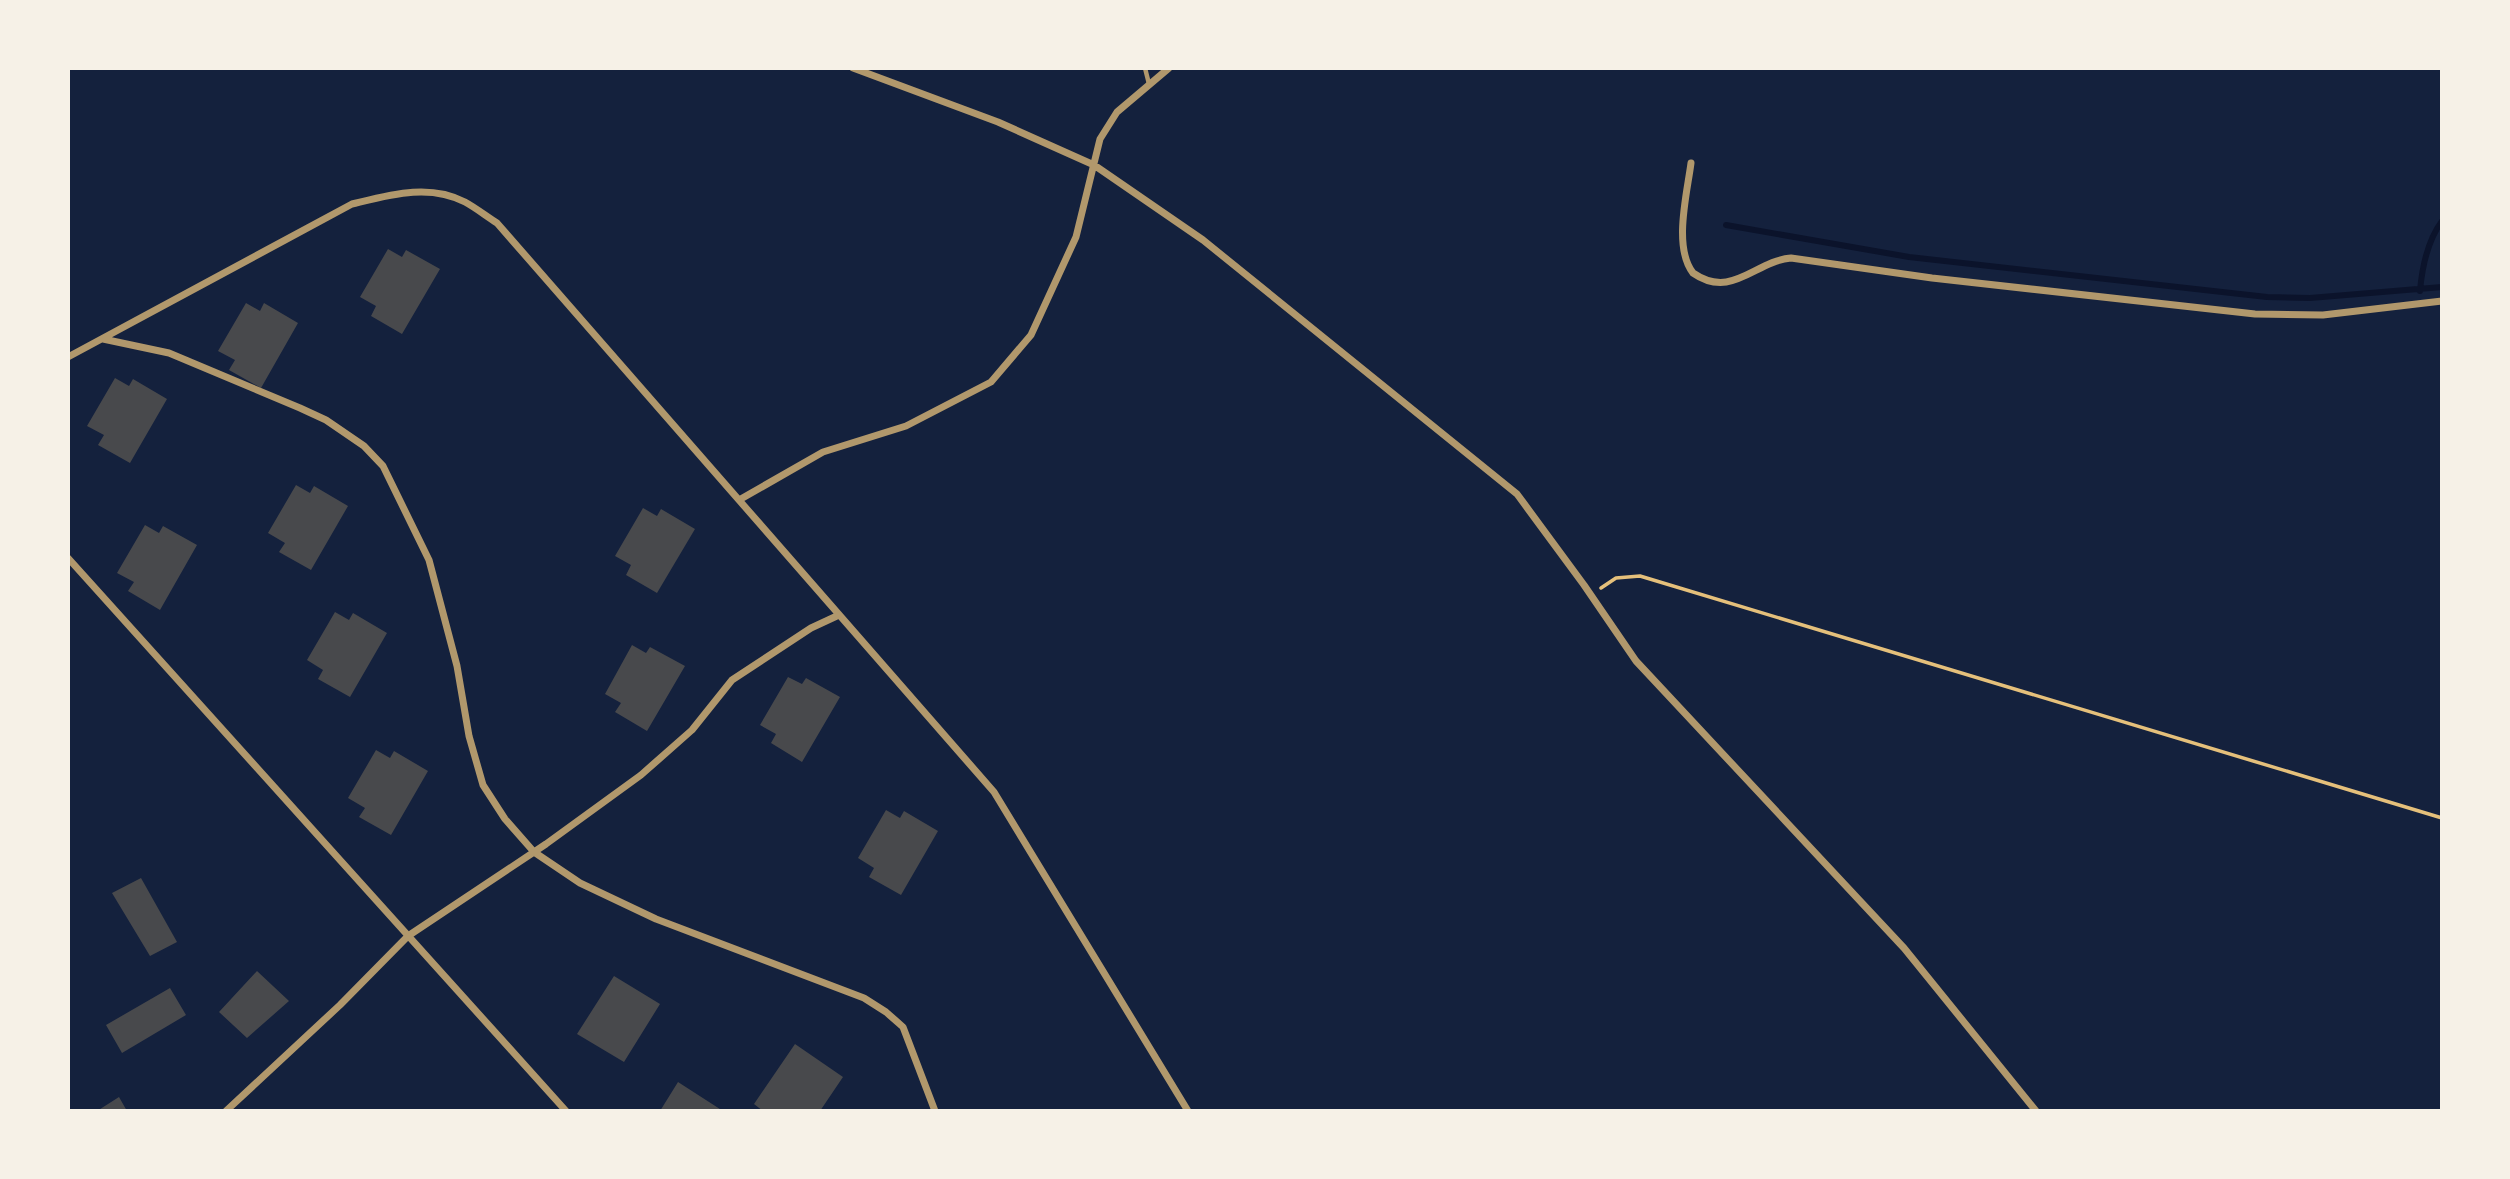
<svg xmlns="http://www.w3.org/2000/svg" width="2510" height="1179" font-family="'PT Sans',sans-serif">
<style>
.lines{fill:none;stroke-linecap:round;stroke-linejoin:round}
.stream{stroke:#0b132b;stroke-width:6}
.building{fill:#48494c}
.path{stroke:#e5c07b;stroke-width:3.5}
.service{stroke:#b1986c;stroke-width:4.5}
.minor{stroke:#b1986c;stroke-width:7}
</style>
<rect width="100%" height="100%" fill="#14213d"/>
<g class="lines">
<path class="stream" d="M1726 225 1909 257 2267 297 2310 298 2442 287
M2420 291C2422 268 2428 240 2442 221"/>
</g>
<path class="building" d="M388 249 402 257 406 250 440 269 402 334 371 316 376 306 360 297Z
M246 303 260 311 264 303 298 323 261 388 229 370 235 360 218 351Z
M115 378 129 386 133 379 167 399 130 463 98 445 104 435 87 426Z
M296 485 310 493 314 486 348 506 311 570 279 552 285 543 268 533Z
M643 508 657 516 661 509 695 529 657 593 626 575 631 565 615 556Z
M145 525 159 533 163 526 197 545 160 610 128 591 134 582 117 573Z
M335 612 349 620 353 613 387 633 350 697 318 679 323 670 307 660Z
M632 645 646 653 650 647 685 666 647 731 615 712 621 703 605 694Z
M788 677 802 684 806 678 840 697 802 762 771 743 776 734 760 725Z
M376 750 390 758 394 751 428 771 391 835 359 817 365 808 348 798Z
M886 810 900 818 904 811 938 831 901 895 869 877 874 868 858 858Z
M141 878 177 942 150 956 112 893Z
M257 971 289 1001 247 1038 219 1012Z
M614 976 660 1004 624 1062 577 1034Z
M170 988 186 1015 122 1053 106 1025Z
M795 1044 843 1077 820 1111H763L754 1104Z
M678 1082 723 1111H660Z
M119 1097 127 1111H97Z"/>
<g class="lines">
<path class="path" d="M1601 588 1616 578 1640 576 2442 818"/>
<path class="service" d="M1145 68 1149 84"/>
<path class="minor" d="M853 68 998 122 1094 165 1203 240 1517 494 1584 585 1636 661 1904 948 2036 1111
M1691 163C1687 194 1673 247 1693 273 1732 300 1755 261 1791 258L1932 278 2255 314 2323 315 2442 301
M103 339 169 353 300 408 326 420 364 446 383 466 429 560 457 666 469 736 483 785 505 819 534 852 580 883 656 919 864 998 886 1012 903 1027 935 1111
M68 357 352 204C389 195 429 183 465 202 476 208 486 216 497 223L994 792 1188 1111
M739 500 823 452 906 426 991 382 1031 335 1076 237 1100 139 1117 112 1169 68
M68 558 566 1111
M226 1111 340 1005 408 936 546 844 641 775 692 730 732 680 811 628 839 615"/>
</g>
<rect width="2510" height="1179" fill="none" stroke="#f6f1e7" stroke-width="140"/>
</svg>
